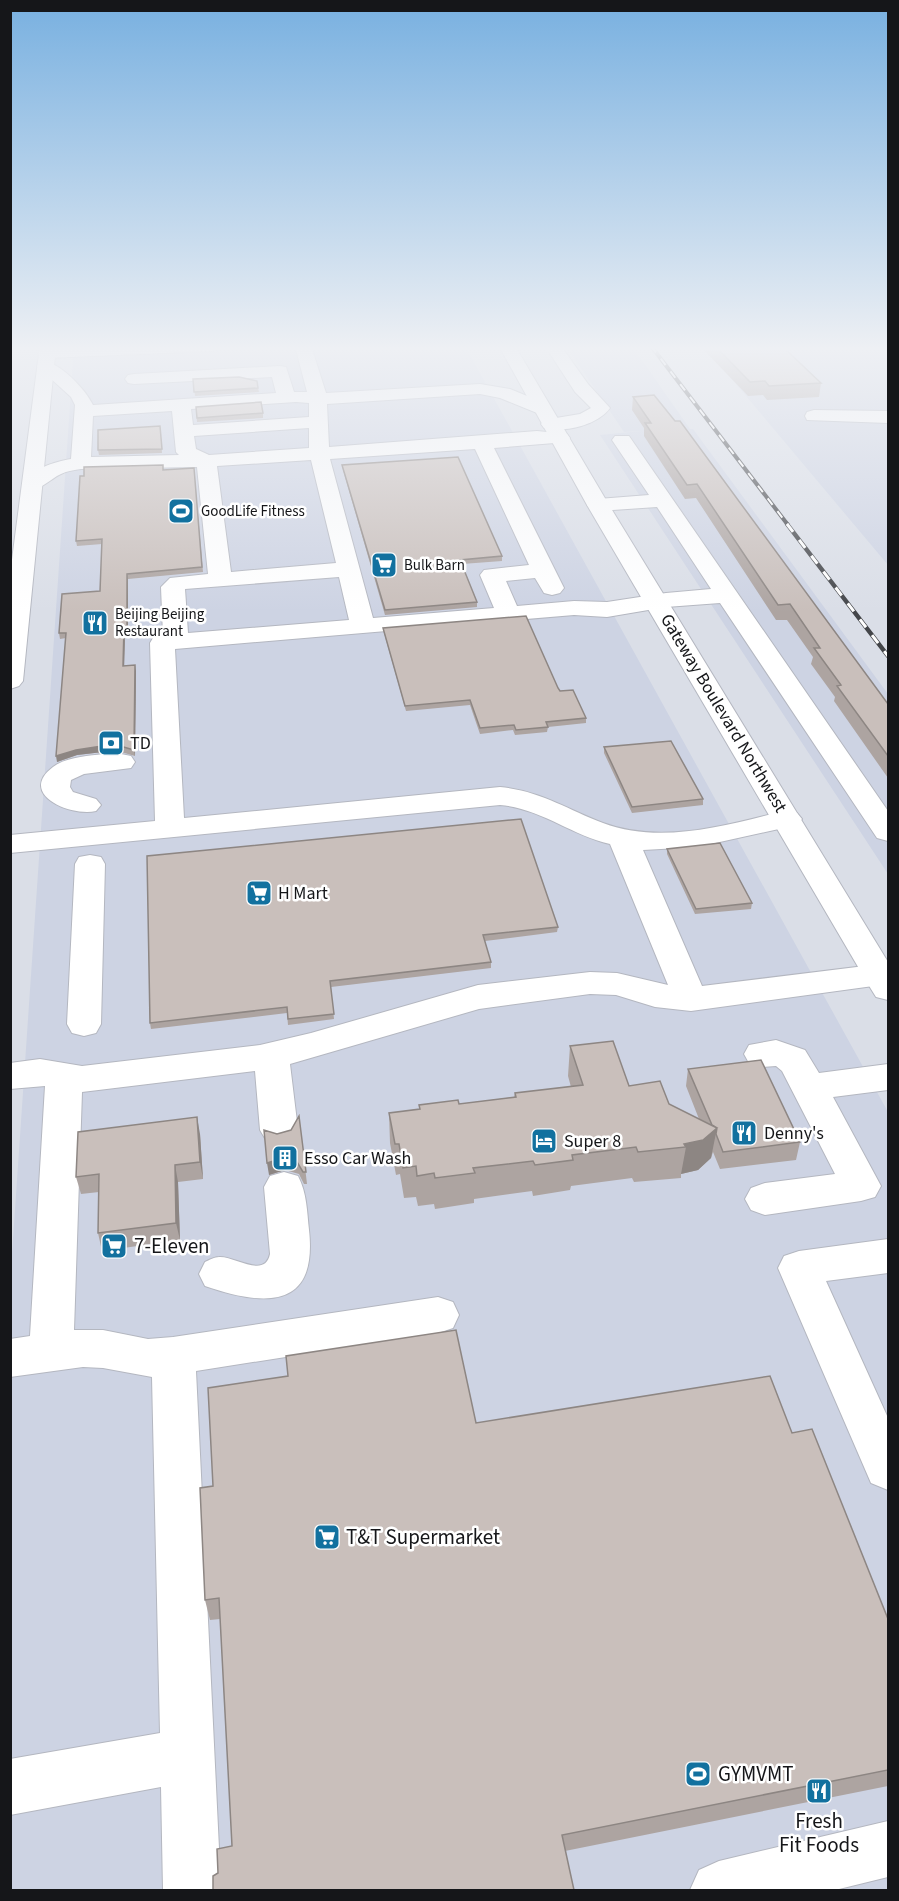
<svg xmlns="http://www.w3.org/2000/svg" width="899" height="1901" font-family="'Source Sans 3',sans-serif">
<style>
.built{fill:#cdd3e3}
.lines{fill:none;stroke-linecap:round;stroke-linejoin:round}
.minor-casing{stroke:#b4b7c0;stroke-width:2}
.highway-casing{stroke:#b4b7c0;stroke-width:2}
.minor{fill:#fff;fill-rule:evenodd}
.highway{fill:#fff;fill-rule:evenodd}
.rail-far1-casing{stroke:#434549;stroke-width:4}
.rail-casing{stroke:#434549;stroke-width:4.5}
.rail-far1{stroke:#fff;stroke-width:2;stroke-dasharray:8;stroke-linecap:butt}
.rail{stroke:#fff;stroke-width:3;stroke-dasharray:10;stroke-linecap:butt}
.wall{fill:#ada4a1}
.shaded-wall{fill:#8d8683}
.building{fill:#c9bfbb;stroke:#8d8683;stroke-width:1.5}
.labels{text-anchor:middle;stroke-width:5;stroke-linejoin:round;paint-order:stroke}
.far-poi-label{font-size:15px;fill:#151619;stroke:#fff;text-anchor:start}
.street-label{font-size:18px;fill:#151619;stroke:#fff}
.poi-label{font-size:18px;fill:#151619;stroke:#fff;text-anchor:start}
.near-poi-label{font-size:21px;fill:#151619;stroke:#fff;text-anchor:start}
</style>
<rect width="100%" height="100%" fill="#dadee7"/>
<path class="built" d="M74 346H465L888 1112V1890H10L11 1268Z
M566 346H632L690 429H693L888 694V874L600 435 641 431 624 432Z
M703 346H888V565L741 390Z"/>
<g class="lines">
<g class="minor-casing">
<path id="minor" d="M91 346H219L217 350 211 351 47 358 41 357 38 353 41 349 47 348Z
M295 346H311L326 393 480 384 510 389 549 405 551 409 549 413 542 415 500 398 480 394 327 404 329 447 537 431 567 434 570 438 567 442 494 448 564 588 560 593 552 595 544 593 535 578 506 581 517 606 574 601 607 602 666 593 711 589 657 507 598 511 591 509 587 505 591 501 598 499 649 495 612 440 615 436H629L888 811V841L877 838 720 603 666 607 607 617 574 615 175 649 184 818 500 787C541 791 566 809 603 823 661 845 729 825 787 810L797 813 802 819 797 825 697 847 643 850 702 986 881 964 888 966V984L691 1011 655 1007 616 995 590 994 479 1009 290 1064 298 1130 292 1140 279 1144 266 1140 260 1130 255 1071 82 1092 74 1330H103L148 1339 173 1337 438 1297 453 1302 459 1315 453 1328 438 1333 196 1371 221 1890H163L161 1787 10 1815V1759L160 1733 152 1377 103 1368 83 1367 10 1377V1339L30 1336 45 1086 10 1089V1063L40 1059 82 1066 260 1045 311 1033 478 985 590 972 617 973 668 985 610 844C571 835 540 808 500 805L10 853V835L155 821 150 643 153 638 163 635 161 587 170 578 208 574 197 467 81 469C75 470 67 471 61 474 48 480 41 492 25 488L22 484C33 468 54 462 71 459L75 405 71 397 37 366 40 362C57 358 86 390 93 405L276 393 272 377 134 384 128 383 125 379 128 375 134 374 280 366 286 367 294 392H307ZM296 402 309 403V417L193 425 191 409ZM172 411 176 452 179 455 91 457 93 416ZM309 428V448L209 455 196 449 194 436ZM475 449 529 565 484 570 480 575 494 608 373 618 330 459ZM311 460 336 563 231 572 217 466ZM339 577 349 620 188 633 185 589Z
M545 346H561L588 384 610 408C598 425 565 433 544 428L541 424 544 420 580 414 591 408 575 392Z
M814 410 888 411V423L807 420 805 416 807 412Z
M103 754H121L131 756 135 762 131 768 84 774 71 780 70 787 73 792 96 799 101 805 96 811C71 817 17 794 53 767 66 757 88 756 103 754Z
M90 855 101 857 105 864 101 1024 96 1033 84 1036 72 1033 67 1024 75 864 79 857Z
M776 1040 805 1050 819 1073 888 1064V1090L833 1097 881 1186 875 1197 861 1201 765 1215 751 1210 745 1199 751 1188 765 1183 835 1174 782 1071 776 1066 762 1067 749 1063 744 1054 749 1045Z
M284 1172 298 1176C307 1193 307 1212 309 1230 318 1311 263 1306 205 1286L199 1274 205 1262C209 1260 215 1257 219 1257 235 1256 265 1279 270 1254L264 1187 270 1176Z
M888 1239V1273L826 1281 888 1418V1490L871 1483 778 1268 784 1256 799 1251Z
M888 1821V1877L835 1890H690L699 1870 719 1861Z"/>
</g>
<g class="highway-casing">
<path id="highway" d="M40 346H56L23 681 19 686 10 689V575Z
M499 346H515L609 505 888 962V1000L876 997 871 989 587 505Z"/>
</g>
<use href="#minor" class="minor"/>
<use href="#highway" class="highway"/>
<g class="rail-far1-casing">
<path id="rail-far1" d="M651 346 788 525"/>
</g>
<g class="rail-casing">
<path id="rail" d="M787 524 888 656"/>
</g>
<use href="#rail-far1" class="rail-far1"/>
<use href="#rail" class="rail"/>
</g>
<path class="wall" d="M700 346H785H782L821 383 819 397 767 400 763 395 748 396Z
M193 379 258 388 259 392 195 396Z
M633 397 888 704V778L834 701 835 697 811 664 813 657 787 620H776L696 498 685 499 644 436V428L632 410Z
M196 407 263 413V418L197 422Z
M160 426 162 453 99 455 98 450Z
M342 465 502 556V561L462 564 477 602V607L385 615 343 470Z
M194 468 203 572 128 579V633H125L124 666 136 671 135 756 121 752H103L77 755 57 762 66 638 60 639 59 633 100 591 102 544 77 546 76 541 164 470Z
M383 628 560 691 586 718V723L548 727 547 732 515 735 513 730 480 734 470 705 406 711 384 633Z
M604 747 703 799V805L632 813 604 753Z
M667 849 752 903 751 909 695 914 667 854Z
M147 856 558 927 557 932 485 941 491 962V968L331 987 334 1019 288 1025 287 1013 151 1029 150 1023Z
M570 1046 629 1086 699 1119 686 1086 688 1069 800 1142 796 1160 720 1169 713 1152 711 1158 698 1170 681 1174V1178L634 1182 632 1178 571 1186 570 1190 533 1196 532 1191 474 1199V1203L435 1209 434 1204 418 1206 416 1197 404 1198 400 1174 396 1175 390 1143 389 1113 419 1109V1105L459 1104 514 1097 515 1093 571 1087 568 1076Z
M299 1116 307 1184H304L299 1174 285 1170 269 1175 277 1134 291 1130Z
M200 1134 203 1179 178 1182 180 1240 102 1251 98 1233 99 1192 81 1194 76 1177Z
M476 1423 792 1433 888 1619V1786L565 1851 218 1873 232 1846 220 1619 210 1620 205 1600 213 1486Z"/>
<path class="shaded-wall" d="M127 574 128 579V633L127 628Z
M124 628 125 633 124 672 123 666Z
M135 665 136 671 135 756 134 750Z
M102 746 103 752 77 755 57 762 56 756 76 750Z
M197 1117 200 1134 203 1179 200 1162Z
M717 1128 711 1158 698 1170 681 1174 686 1147 684 1144Z
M283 1158 285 1170 269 1175 267 1163Z
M175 1165 178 1182 180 1240 176 1223Z"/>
<path class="building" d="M715 346H782L821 383 769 386 765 381 750 382Z
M239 377 257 381 258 388 194 392 193 379Z
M654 395 675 421H680L888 704V756L837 686 841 685 814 648H820L790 604 778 605 697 484 687 485 645 423H651L633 397Z
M261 402 263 413 197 418 196 407Z
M160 426 162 449 98 450V430Z
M458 457 502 556 460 560 477 602 385 610 342 465Z
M163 465V470L194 468 202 567 127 574V628H124L123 666 135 665 134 750 120 746H102L76 750 56 756 66 633H59L62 594 100 591 102 539 76 541 80 476H84V467Z
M526 616 558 688 560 691 573 690 586 718 546 722 548 727 516 730 514 725 480 728 470 700 405 706 383 628Z
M671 741 703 799 632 807 604 747Z
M521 819 558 927 483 935 491 962 330 981 334 1014 288 1019 287 1007 150 1023 147 856Z
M720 843 752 903 696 909 667 849Z
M613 1041 629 1086 660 1081 669 1104 717 1128 703 1140 684 1144 686 1147 638 1152 636 1147 572 1155 573 1160 535 1165 533 1161 473 1168 475 1173 435 1178 434 1173 417 1176 416 1166 403 1168 399 1144H395L389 1113 420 1109 419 1105 458 1100 459 1104 516 1097 515 1093 583 1085 570 1046Z
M761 1060 800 1142 723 1152 716 1134 717 1128 712 1125 688 1069Z
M299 1116 306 1172H303L297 1162 283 1158 267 1163 264 1130 277 1134 291 1130Z
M197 1117 200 1162 175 1165 176 1223 98 1233 99 1174 76 1177 78 1132Z
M456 1330 476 1423 770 1376 792 1433 812 1429 888 1619V1770L562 1835 574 1890H213V1876L218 1873 217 1849 232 1846 219 1598 205 1600 200 1488 213 1486 208 1388 288 1376 286 1356Z"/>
<linearGradient id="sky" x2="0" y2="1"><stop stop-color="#78b0e0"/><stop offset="0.57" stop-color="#eef0f4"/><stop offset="1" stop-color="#eef0f4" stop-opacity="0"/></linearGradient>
<rect width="899" height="612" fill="url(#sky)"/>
<defs>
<g id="stadium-square" transform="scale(1.35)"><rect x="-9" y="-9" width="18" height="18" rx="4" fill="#12719f" stroke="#fff"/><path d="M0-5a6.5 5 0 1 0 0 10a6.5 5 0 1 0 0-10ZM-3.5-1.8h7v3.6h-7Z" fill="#fff"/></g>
<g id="supermarket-square" transform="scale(1.35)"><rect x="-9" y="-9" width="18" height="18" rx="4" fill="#12719f" stroke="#fff"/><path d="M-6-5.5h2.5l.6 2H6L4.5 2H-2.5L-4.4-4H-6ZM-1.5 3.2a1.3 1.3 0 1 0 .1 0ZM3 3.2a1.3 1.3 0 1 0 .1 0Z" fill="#fff"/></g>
<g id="restaurant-square" transform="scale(1.35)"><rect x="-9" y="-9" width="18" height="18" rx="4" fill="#12719f" stroke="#fff"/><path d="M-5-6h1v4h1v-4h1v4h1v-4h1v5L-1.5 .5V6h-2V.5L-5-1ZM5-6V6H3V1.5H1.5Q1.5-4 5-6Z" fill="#fff"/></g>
<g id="bank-square" transform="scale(1.35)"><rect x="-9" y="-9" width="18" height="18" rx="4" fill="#12719f" stroke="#fff"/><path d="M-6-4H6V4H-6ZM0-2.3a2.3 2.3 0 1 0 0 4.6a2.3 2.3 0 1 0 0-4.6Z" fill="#fff"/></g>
<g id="hotel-square" transform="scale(1.35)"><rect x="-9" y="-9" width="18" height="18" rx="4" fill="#12719f" stroke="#fff"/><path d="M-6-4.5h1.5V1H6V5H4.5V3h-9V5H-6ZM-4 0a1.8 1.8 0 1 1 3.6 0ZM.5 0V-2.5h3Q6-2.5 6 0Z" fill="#fff"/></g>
<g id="building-square" transform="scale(1.35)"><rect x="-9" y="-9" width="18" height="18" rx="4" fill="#12719f" stroke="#fff"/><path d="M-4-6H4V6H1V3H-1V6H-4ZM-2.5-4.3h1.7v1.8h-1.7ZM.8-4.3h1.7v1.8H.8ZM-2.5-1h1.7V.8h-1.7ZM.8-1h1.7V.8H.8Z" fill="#fff"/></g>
</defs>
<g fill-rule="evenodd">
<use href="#stadium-square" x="181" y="511"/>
<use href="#supermarket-square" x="384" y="565"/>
<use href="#restaurant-square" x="95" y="623"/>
<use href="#bank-square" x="111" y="743"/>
<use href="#supermarket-square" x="259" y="893"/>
<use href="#restaurant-square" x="744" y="1133"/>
<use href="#hotel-square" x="544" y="1141"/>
<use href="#building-square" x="285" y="1158"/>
<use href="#supermarket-square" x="114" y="1246"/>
<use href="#supermarket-square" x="327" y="1537"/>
<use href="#stadium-square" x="698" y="1774"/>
<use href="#restaurant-square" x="819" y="1791"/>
</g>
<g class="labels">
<g class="far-poi-label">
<text x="201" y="516">GoodLife Fitness</text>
<text x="404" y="570">Bulk Barn</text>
<text x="115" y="619">Beijing Beijing<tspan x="115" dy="17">Restaurant</tspan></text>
</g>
<g class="street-label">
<text transform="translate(724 713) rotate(59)" y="6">Gateway Boulevard Northwest</text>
</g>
<g class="poi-label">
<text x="130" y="749">TD</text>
<text x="278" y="899">H Mart</text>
<text x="764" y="1139">Denny's</text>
<text x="564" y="1147">Super 8</text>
<text x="304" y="1164">Esso Car Wash</text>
</g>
<g class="near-poi-label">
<text x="134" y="1253">7-Eleven</text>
<text x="346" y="1544">T&amp;T Supermarket</text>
<text x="718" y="1781">GYMVMT</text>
<text x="819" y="1828" text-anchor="middle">Fresh<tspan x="819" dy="24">Fit Foods</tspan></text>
</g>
</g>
<rect width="899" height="1901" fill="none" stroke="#151619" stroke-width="24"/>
</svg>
